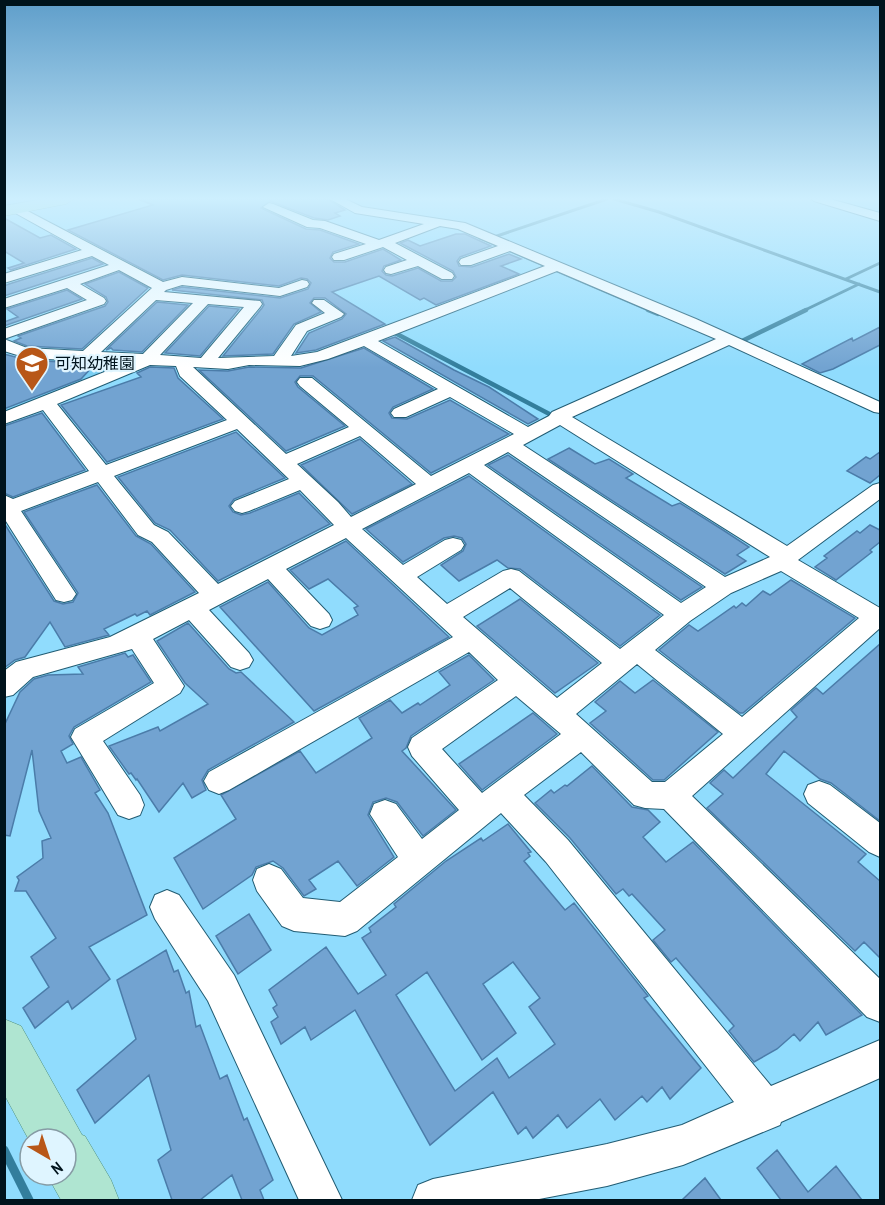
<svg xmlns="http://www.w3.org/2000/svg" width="885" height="1205" font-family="'Archivo Narrow','Noto Sans JP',sans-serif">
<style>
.built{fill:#7acef3}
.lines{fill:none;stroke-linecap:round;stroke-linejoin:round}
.stream-far2{stroke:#337e9c;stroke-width:3}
.stream-far1{stroke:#337e9c;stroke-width:4.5}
.stream{stroke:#337e9c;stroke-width:9}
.building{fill:#72a3d1;stroke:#4b7ca9;stroke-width:1.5;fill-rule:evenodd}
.minor-casing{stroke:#215c73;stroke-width:2}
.major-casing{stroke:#4f907e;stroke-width:1}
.minor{fill:#fff;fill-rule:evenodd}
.major{fill:#afe5d1;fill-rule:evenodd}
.labels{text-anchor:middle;stroke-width:4.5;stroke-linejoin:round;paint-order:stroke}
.far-poi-label{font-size:16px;fill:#00131c;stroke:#dff5ff;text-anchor:start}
</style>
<rect width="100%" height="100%" fill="#90dcfd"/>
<path class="built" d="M20 355 134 363 5 416 4 362Z"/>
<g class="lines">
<path class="stream-far2" d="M614 199 659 212 880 292
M494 237 607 199
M480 238 651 311
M846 279 880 263
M803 311 859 284"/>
<path class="stream-far1" d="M648 310 658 314
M395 333 557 418
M742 341 806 310"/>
<path class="stream" d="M4 1150 29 1200"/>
</g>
<path class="building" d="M138 199H328L345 210 335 213 340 216 328 220 314 218 270 201 261 208 306 229 320 230 359 244 333 252 330 258 334 262H345L383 249 401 260 384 266 382 271 386 275 392 276 418 268 441 281H452L456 277 453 271 400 243 408 240 420 246 456 234H465L491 246 460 257 457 261 459 266 472 267 509 254 521 259 501 266 519 274 436 305 424 298 420 300 379 276 332 292 385 324 316 350 296 353 309 333 342 319 346 314 325 298H314L310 303 321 312 294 324 273 354 223 356 262 308 264 305 262 300 172 290 182 287 280 298 308 289 311 283 307 279 301 278 279 286 182 275 163 280 68 230 153 205Z
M4 218 40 238 51 235 76 249 11 270 8 268 24 263 4 251Z
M92 258 103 264 4 296V286L9 284Z
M119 272 148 288 82 349 27 346 14 341 21 338 18 336 105 306 108 302 106 297 85 284Z
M67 290 82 299 4 326V322L18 317 7 309Z
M157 302 188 305 142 352 113 350 111 348 106 350Z
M209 306 239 309 200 356 165 353Z
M880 327V345L833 369 820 373 802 364 852 338 853 341Z
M395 337 454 370 489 387 538 419 528 424 383 341Z
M364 348 433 389 393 407 389 413 392 418 407 419 450 400 509 434 431 473 313 376H300L295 382 298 387 345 426 286 451 199 370 228 371 249 367 301 368Z
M4 354 27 360 95 364 81 379 4 409Z
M150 367 174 368 178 378 223 419 107 462 61 405 141 377 137 373Z
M42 413 85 470 13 497 4 493V426Z
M236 432 285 478 234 499 229 506 233 512 241 515 250 513 299 493 330 524 218 581 170 530 155 523 118 477Z
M360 439 412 484 352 514 301 465Z
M569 448 595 464 609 459 633 474 626 478 672 506 680 503 723 530 749 547 737 555 746 561 725 574 548 459Z
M880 452V475L870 483 847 471 866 457 870 459Z
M508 455 702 587 681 600 488 465Z
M469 476 660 615 620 646 520 569 508 568 497 560 459 581 441 565 463 551 466 544 462 538 454 536 444 538 403 562 366 529Z
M97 485 136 536 151 544 195 592 150 615 147 611 137 616 135 614 104 629 109 635 65 647 50 622 25 657 15 660 4 668V523L54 601 63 604 73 602 78 593 24 512Z
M870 525 880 530V542L870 550 872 552 836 580 815 567 827 558 824 556 857 531 860 533Z
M346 541 449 637 314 711 220 607 268 582 309 628 322 635 358 615 354 608 358 606 328 579 309 589 290 570Z
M791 580 855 618 743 713H740L659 650 689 625 698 631 734 606 736 608 742 603 746 606 763 591 770 595Z
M520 599 598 663 555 693 477 626Z
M188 623 229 669 236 673 241 672 294 722 208 770 202 780 206 790 192 798 183 783 159 812 137 779 136 780 131 773 129 774 109 746 158 727 160 731 208 704 185 683 157 641Z
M880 644V821L831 783 820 779 784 751 766 774 866 854 858 862 880 881V958L864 942 855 951 707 808 723 794 710 783 724 770 733 778 797 717 791 710 816 688 823 694Z
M125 653 128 657 133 655 151 682 74 727 69 736 73 744 61 751 67 763 81 757 100 790 95 793 108 813 147 915 89 947 110 979 72 1009 68 1001 35 1028 23 1008 49 987 31 957 56 938 26 891H15L19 880 17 877 43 858 42 841 51 838 39 811 32 750 10 836 4 835V726L20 692 34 679 48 675 83 674 78 667Z
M469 655 494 680 411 736 406 748 402 751 456 810 423 836 397 802 386 798 373 802 368 815 394 857 357 886 338 861 309 880 316 889 304 896 283 868 273 861 256 867 252 875 203 909 174 858 236 819 221 795 300 751 316 773 372 738 359 718 390 700 402 713 418 703 420 705 450 685 439 672Z
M653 680 718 732 664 780H653L590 723 606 711 595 702 620 681 635 693Z
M533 713 557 734 482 790 459 764Z
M592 766 632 807 648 810 660 822 643 837 666 862 693 842 862 1015 826 1035 818 1022 800 1041 794 1034 777 1049 754 1062 729 1031 734 1026 676 958 671 962 653 940 665 930 632 894 629 896 623 889 616 894 570 838 535 803 551 790 554 793 565 785 567 786Z
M508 824 531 852 528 853 530 856 524 861 565 910 574 903 648 996 644 998 701 1068 670 1099 662 1087 647 1102 642 1096 615 1120 600 1099 567 1128 558 1115 533 1138 526 1127 518 1134 493 1092 430 1145 355 1010 311 1040 305 1027 281 1044 271 1022 278 1017 273 1008 277 1005 269 990 326 947 358 994 386 975 362 938 371 932 369 928 396 907 394 904 446 861 481 838 483 841ZM513 962 540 998 529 1007 555 1044 509 1078 497 1058 455 1091 396 995 427 972 482 1060 516 1033 483 984Z
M249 914 271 950 238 974 216 936Z
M166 950 174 972 178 970 186 993 189 991 196 1027 200 1025 220 1079 227 1075 244 1120 247 1118 273 1180 260 1190 264 1200H242L232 1175 200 1200H172L158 1160 171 1150 149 1075 95 1123 77 1090 136 1039 117 980Z
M777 1150 808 1192 836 1166 862 1200H781L757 1168Z
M705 1178 721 1200H682Z"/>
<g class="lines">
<g class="minor-casing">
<path id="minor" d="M330 199H345L362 207 465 223 696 319 880 402V413L874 412 729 345 572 417 787 546 873 485 880 483V499L798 560 880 608V628L692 796 880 979V1022L867 1017 664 809 645 808 634 805 581 752 524 795 568 840 771 1086 880 1040V1078L781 1122 780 1125 683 1165 607 1186 534 1200H412L418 1185 433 1179 607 1144 682 1125 734 1102 546 862 501 813 357 931 345 936 294 931 282 926 257 891 253 880 257 869 269 864 281 869 303 898 340 902 398 857 370 814 374 804 385 800 396 804 422 839 459 810 412 756 408 747 412 738 498 680 469 652 229 790 219 794 209 790 204 781 209 772 453 637 346 538 286 569 329 614 332 620 329 626 320 629 311 626 268 579 209 610 249 653 253 660 249 667 240 670 231 667 189 620 153 639 184 686 180 693 103 741 140 795 144 805 140 815 129 819 118 815 71 737 75 729 154 683 132 649 33 677 13 695 4 697V671L16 662 110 637 199 593 152 542 138 535 98 482 21 511 76 594 72 600 64 602 56 600 4 518V495L13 499 89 471 43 410 4 424V412L127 363 27 358 4 351V339L27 348 83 351 152 288 119 270 80 284 104 298 106 301 104 304 4 339V329L87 300 67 288 4 308V299L109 265 92 256 4 283V274L82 250 8 209 14 205 18 206 163 282 182 277 279 288 302 280 307 281 309 284 307 287 280 296 182 285 166 290 164 292 260 301 262 304 260 307 218 358 274 356 296 325 325 313 312 303 314 300H324L344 314 341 317 307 331 291 356 317 352 545 266 510 251 471 265H461L459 262 461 259 498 246 458 229 440 226 395 243 452 273 454 276 452 279H442L418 266 391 274 386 273 384 270 386 267 407 260 383 247 344 260H334L332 257 334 254 366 244 320 228 307 227 263 207 269 203 273 204 313 220 325 221 379 240 424 224 355 213ZM557 271 716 339 552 412 549 416 528 427 378 341ZM156 300 193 303 143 354 101 352ZM208 304 244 307 201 358 160 355ZM364 346 438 389 394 409 391 413 394 417H406L450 397 514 434 431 476 312 378H300L297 382 300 386 349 427 286 454 193 367 228 369 249 365 300 366 328 359ZM150 365 176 366 180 376 227 420 106 465 57 404ZM560 425 770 557 725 577 523 445ZM237 429 289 479 235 501 231 506 235 511 242 513 249 511 300 490 334 525 218 584 168 532 154 525 114 476ZM360 436 416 484 351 517 338 502 297 464ZM508 452 706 587 681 603 484 465ZM469 473 664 615 620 649 519 571 511 569 503 571 447 604 417 577 461 550 464 545 461 540 453 538 445 540 403 565 362 529ZM781 571 859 618 742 717 655 650 690 621 731 593ZM510 588 602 663 557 698 463 617ZM637 664 723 734 665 782H652L576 714ZM516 696 561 734 482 793 442 749Z
M812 199H830L880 213V221L814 201Z
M819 781 830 785 880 823V857L869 852 808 803 804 794 808 785Z
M167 890 179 895 234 975 342 1200H299L208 1001 155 919 150 907 155 895Z"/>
</g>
<g class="major-casing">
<path id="major" d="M43 199H74L66 204 4 216V206Z
M4 1019 21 1026 82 1135 85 1136 111 1180 119 1200H61L47 1175H66V1139H30V1142L4 1094Z"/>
</g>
<use href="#minor" class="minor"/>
<use href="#major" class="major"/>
</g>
<linearGradient id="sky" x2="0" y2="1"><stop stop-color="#5f9eca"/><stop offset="0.54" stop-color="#cdeffe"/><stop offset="1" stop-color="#cdeffe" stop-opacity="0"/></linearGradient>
<rect width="885" height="368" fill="url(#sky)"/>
<defs>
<g id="school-pin" transform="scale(1.725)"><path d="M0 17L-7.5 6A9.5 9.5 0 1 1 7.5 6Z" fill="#b85718" stroke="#dff5ff"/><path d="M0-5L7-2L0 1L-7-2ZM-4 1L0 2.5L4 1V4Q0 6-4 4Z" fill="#fff"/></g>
</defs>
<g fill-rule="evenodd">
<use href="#school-pin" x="32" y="363"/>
</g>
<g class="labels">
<g class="far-poi-label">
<text x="55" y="369">可知幼稚園</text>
</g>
</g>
<rect width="885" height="1205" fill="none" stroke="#00131c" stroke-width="12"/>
<g transform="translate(48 1157) rotate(141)"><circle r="28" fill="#dff5ff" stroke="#869ba4" stroke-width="1.5"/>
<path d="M0-4.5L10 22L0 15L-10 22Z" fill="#b85718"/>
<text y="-9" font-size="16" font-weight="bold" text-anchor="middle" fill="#00131c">N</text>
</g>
</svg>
